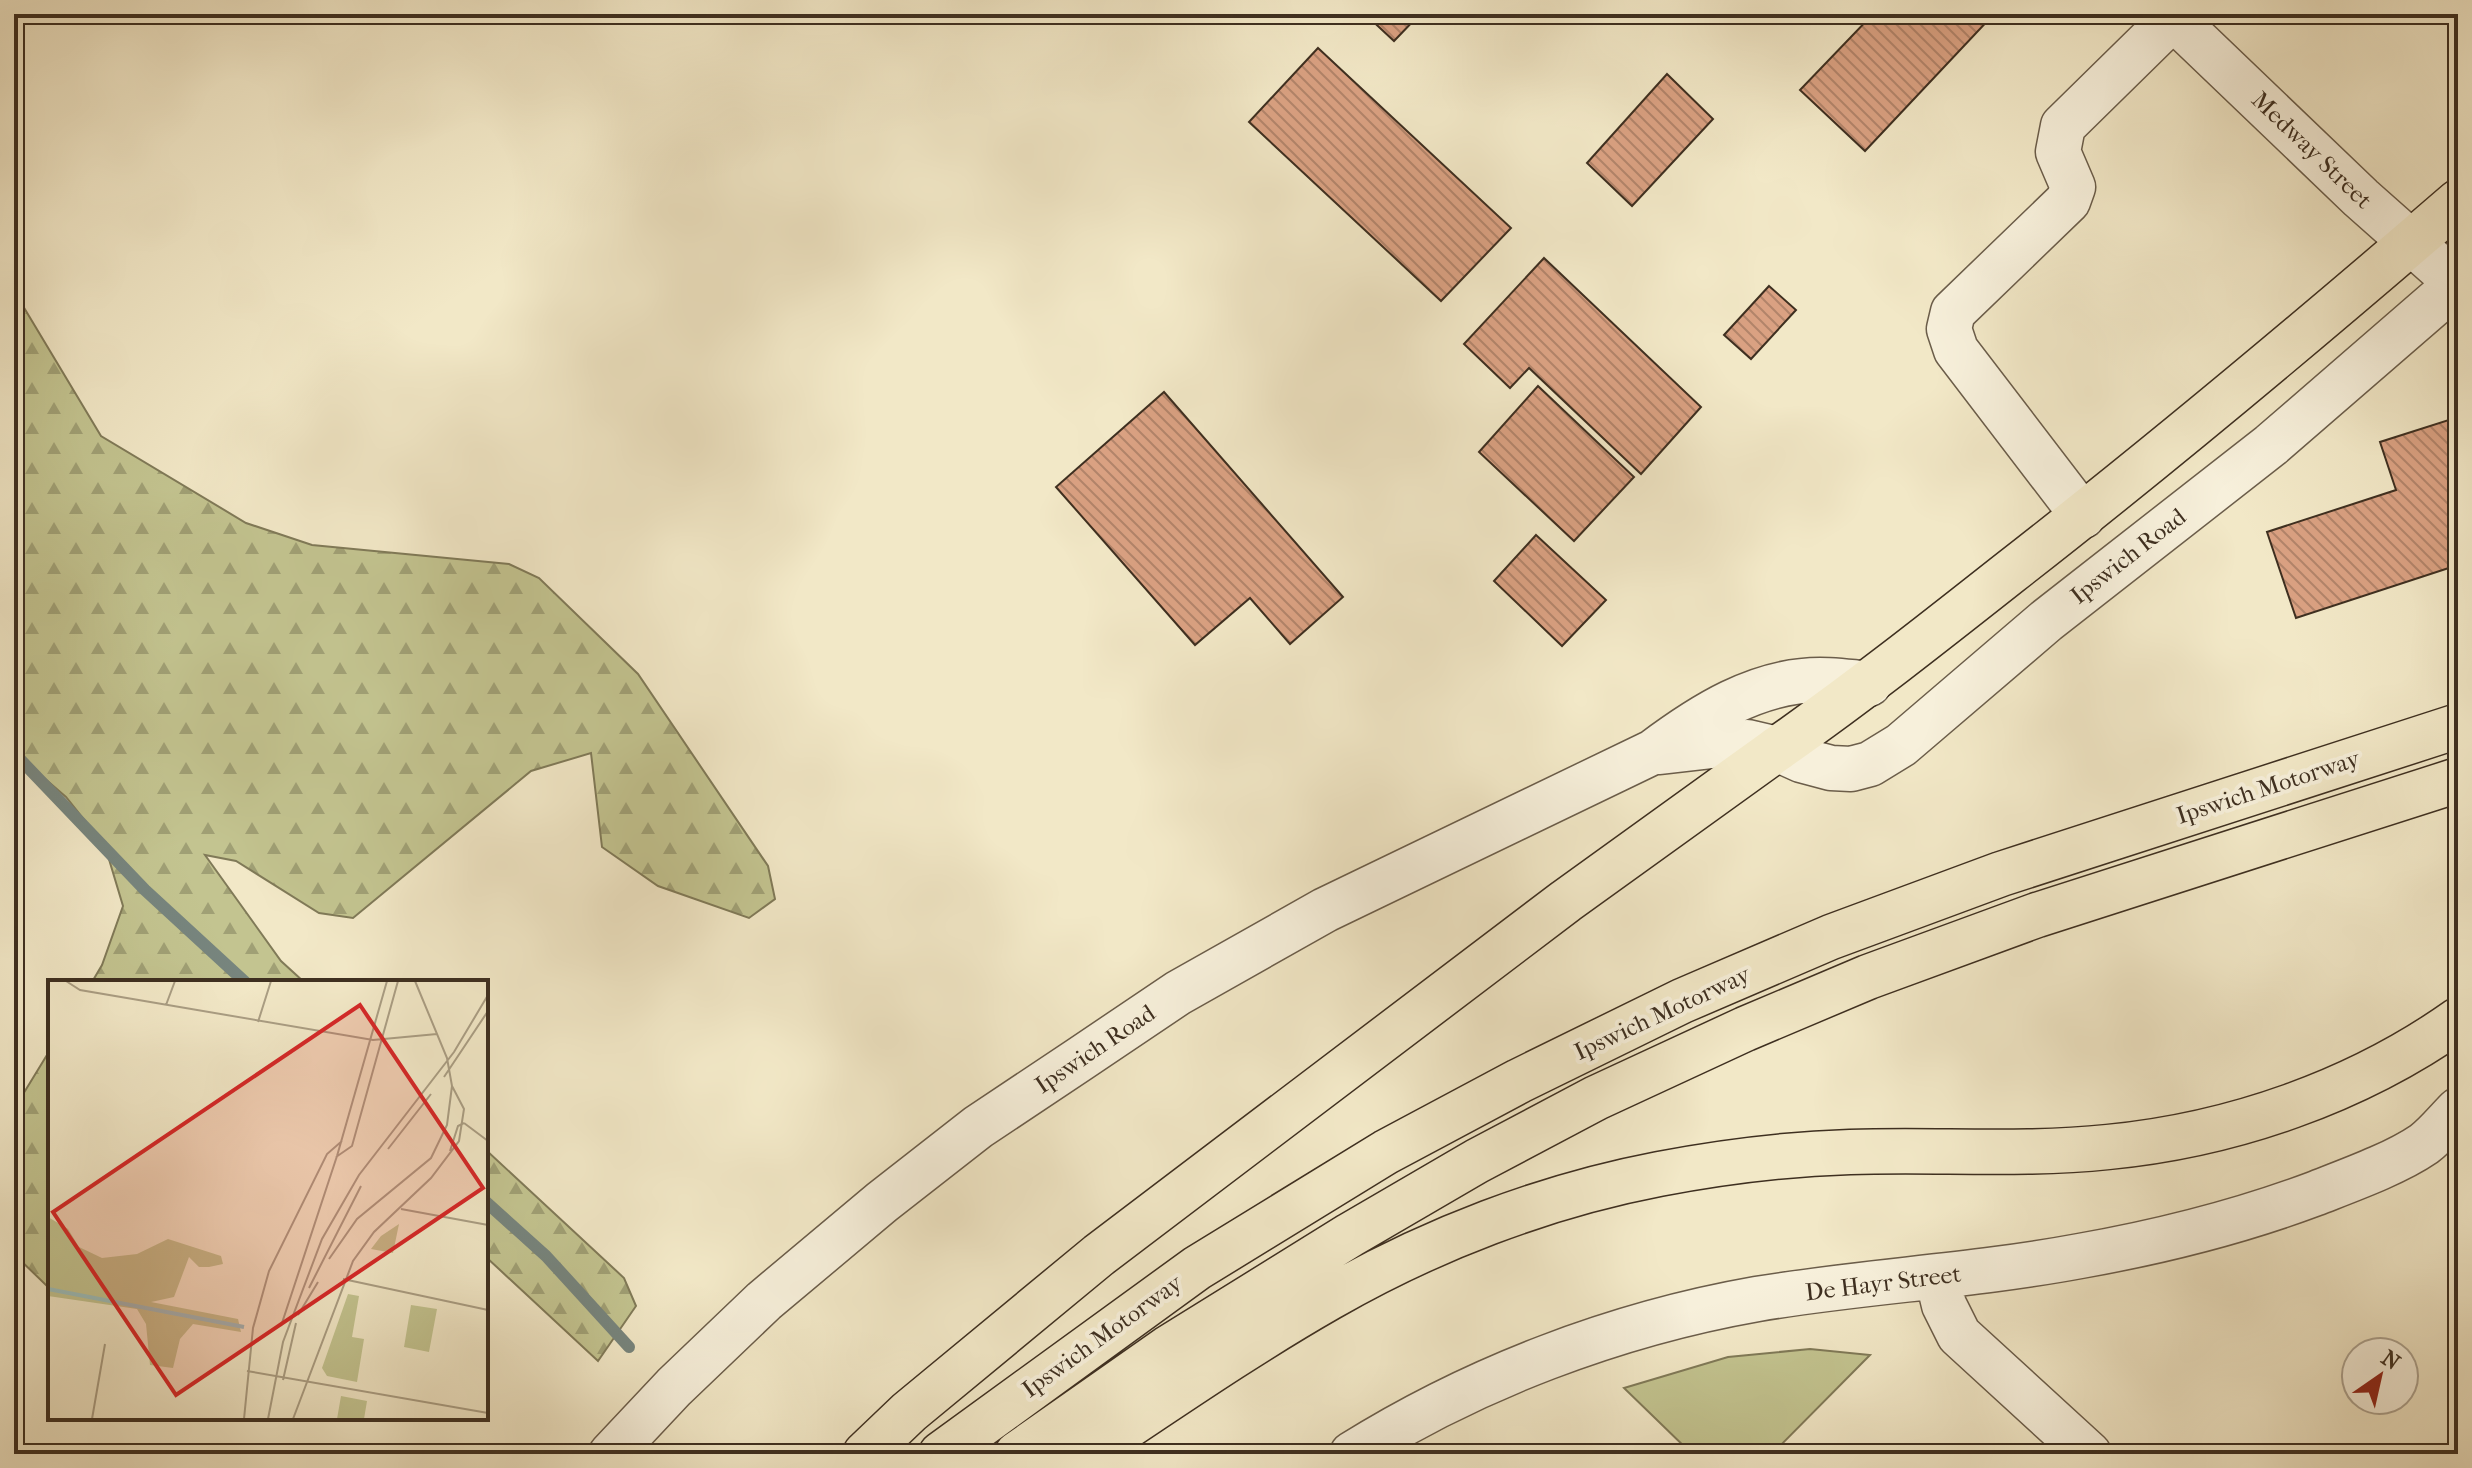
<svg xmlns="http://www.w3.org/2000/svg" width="2472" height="1468" font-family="'IM FELL French Canon',serif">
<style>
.grass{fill:#c3c490;stroke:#807a58;stroke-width:2}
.forest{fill:url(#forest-firs);stroke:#807a58;stroke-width:2}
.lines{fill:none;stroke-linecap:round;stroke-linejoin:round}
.stream{stroke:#77857e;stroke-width:12}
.building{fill:url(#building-back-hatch);stroke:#3e2f20;stroke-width:2}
.minor-casing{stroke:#6b5d4a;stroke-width:47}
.major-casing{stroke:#3e2f20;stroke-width:47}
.highway-casing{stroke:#3e2f20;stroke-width:47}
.minor{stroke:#f7f0db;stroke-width:44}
.major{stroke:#f2e8c7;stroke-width:44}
.highway{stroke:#f2e8c7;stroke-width:44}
.labels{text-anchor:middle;stroke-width:8;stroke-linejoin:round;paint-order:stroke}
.street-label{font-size:24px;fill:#3e2f20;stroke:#f7f0db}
.inset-river{fill:none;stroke:#9dbfbc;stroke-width:4}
.inset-road{fill:none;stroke:#aa9e84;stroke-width:2}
.view{fill:#d62828;fill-opacity:0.15;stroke:#d62828;stroke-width:4}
.inset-edge{fill:none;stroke:#3e2f20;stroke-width:4}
</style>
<defs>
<pattern id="forest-firs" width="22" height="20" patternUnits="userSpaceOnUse" patternTransform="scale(2)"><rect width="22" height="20" fill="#c3c490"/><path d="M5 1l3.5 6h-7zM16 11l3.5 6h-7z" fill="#a0a075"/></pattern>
<pattern id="building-back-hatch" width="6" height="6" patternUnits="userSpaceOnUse" patternTransform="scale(2)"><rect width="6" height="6" fill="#daa182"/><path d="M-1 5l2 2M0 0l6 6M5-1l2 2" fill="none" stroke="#b2846a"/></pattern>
</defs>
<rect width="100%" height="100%" fill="#f2e8c7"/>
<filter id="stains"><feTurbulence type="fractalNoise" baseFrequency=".0025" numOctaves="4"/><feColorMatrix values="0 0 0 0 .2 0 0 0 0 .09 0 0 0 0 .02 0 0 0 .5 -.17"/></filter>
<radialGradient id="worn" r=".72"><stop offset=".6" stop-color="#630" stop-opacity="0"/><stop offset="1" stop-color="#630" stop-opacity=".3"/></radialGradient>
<path class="grass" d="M1810 1349 1870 1355 1772 1454H1692L1624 1388 1728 1357Z"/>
<path class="forest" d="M14 291 101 436 246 523 312 545 509 564 539 578 638 674 768 866 775 899 749 918 658 886 602 847 591 753 531 771 353 918 319 913 236 861 205 855 281 961 304 982H92L102 965 123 906 105 846 66 797 14 752Z
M50 1050V1289L14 1254V1109Z
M486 1150 624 1278 636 1306 598 1361 486 1257Z"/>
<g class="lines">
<path class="stream" d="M14 753 145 890 245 982
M486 1202 546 1256 629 1347"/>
</g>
<path class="building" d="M1365 14H1420L1394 41Z
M1873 14H1994L1865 151 1800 90Z
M1318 48 1511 228 1441 301 1249 122Z
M1667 74 1713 119 1632 206 1587 163Z
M1544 258 1701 407 1641 474 1529 368 1510 388 1464 344Z
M1769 286 1796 310 1751 359 1724 335Z
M1538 386 1634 477 1574 541 1479 452Z
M1164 392 1343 597 1290 644 1250 598 1195 645 1056 487Z
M2458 417V565L2296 618 2267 532 2396 490 2380 442Z
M1536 535 1606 600 1562 646 1494 581Z"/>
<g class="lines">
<g class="minor-casing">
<path id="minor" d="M2169 14 2361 198 2458 284
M2083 516 1956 350 1949 329 1953 312 2068 201 2073 187 2058 152 2063 126 2173 18
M1660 752 1747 742 1777 749 1801 760 1831 768 1851 769 1870 764 1901 745 2046 621 2271 445 2458 283
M1937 1276 1944 1305 1959 1335 2089 1454
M611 1454 674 1387 764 1301 882 1202 978 1127 1080 1059 1178 993 1325 910 1653 752C1701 716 1757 680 1820 680 1836 680 1853 682 1869 684
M1352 1454C1474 1378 1615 1324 1757 1299 1864 1281 1973 1276 2080 1256 2159 1242 2239 1222 2314 1194 2347 1181 2395 1164 2424 1144 2436 1135 2447 1121 2458 1110"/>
</g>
<g class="major-casing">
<path id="major" d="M1777 749C1857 693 1933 633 2009 573 2162 454 2311 329 2458 202"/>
</g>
<g class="highway-casing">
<path id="highway" d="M865 1454 909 1412 1099 1255 1566 901 1777 749
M941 1454 1197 1268 1386 1152 1519 1081 1682 1001 1831 937 2001 874 2458 726
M1017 1454 1168 1348 1350 1235 1477 1161 1596 1098 1745 1029 1868 977 2037 915 2458 780
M1086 1454C1166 1401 1245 1346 1329 1298 1430 1240 1544 1196 1659 1174 1722 1162 1786 1154 1850 1152 1935 1149 2022 1156 2108 1147 2232 1135 2356 1092 2458 1020"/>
</g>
<use href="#minor" class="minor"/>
<use href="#major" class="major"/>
<use href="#highway" class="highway"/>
</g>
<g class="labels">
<g class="street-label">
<text transform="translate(2312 150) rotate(44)" y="8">Medway Street</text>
<text transform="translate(2128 556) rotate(-38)" y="8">Ipswich Road</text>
<text transform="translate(2268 787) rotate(-18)" y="8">Ipswich Motorway</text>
<text transform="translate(1662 1013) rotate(-25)" y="8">Ipswich Motorway</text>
<text transform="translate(1095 1049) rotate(-34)" y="8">Ipswich Road</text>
<text transform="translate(1883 1283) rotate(-7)" y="8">De Hayr Street</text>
<text transform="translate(1102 1336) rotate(-36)" y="8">Ipswich Motorway</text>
</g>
</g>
<g transform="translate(48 980)">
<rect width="440" height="440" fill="#f2e8c7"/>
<path d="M351 244 345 273 323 269 333 256ZM300 314 311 316 304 357 316 359 309 402 279 396 274 388ZM363 325 389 329 381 372 356 367ZM293 416 319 421 316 439H289Z" fill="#c3c490"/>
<path d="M0 237 20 249 31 267 54 278 89 274 120 259 173 276 175 284 161 287H151L141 277 126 317 103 322 190 339 193 352 145 344 132 359 125 388 102 385 98 344 89 329 0 316Z" fill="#c3c490"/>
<path class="inset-river" d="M0 309 196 347"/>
<path class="inset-road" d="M18 1 32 10 325 60 389 54M367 1 399 78 404 106M118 25 127 1M210 42 223 1M396 97 440 31M416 143 440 161M340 169 383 114M402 171 410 146 416 143M289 176 339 1M288 177 304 166 350 1M353 229 440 245M281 279 309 239 383 178 399 145 404 106M295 299 440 330M261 308 313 206M250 335 270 302M233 346 289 176M199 391 440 433M235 400 248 343M44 439 57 364M196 439 205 348 221 291 279 174 294 161M220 439 235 362 274 259 311 195 406 72 440 15M245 439 305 281 326 252 383 198 411 161 416 129 404 106"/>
<path class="view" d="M312 25 435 208 128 415 5 232Z"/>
<rect width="440" height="440" class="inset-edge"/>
</g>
<rect width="2472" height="1468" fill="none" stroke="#f2e8c7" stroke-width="48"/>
<rect x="16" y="16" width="2440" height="1436" fill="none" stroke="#3e2f20" stroke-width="4"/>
<rect x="24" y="24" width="2424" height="1420" fill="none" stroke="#3e2f20" stroke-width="2"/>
<g transform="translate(2380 1376) rotate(34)"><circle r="38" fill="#f7f0db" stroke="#ada390" stroke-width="2"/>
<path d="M0-6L14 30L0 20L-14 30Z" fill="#8f2418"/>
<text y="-12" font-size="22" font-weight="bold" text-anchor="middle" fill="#3e2f20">N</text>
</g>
<rect width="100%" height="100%" filter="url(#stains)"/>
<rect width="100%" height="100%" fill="url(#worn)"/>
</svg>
